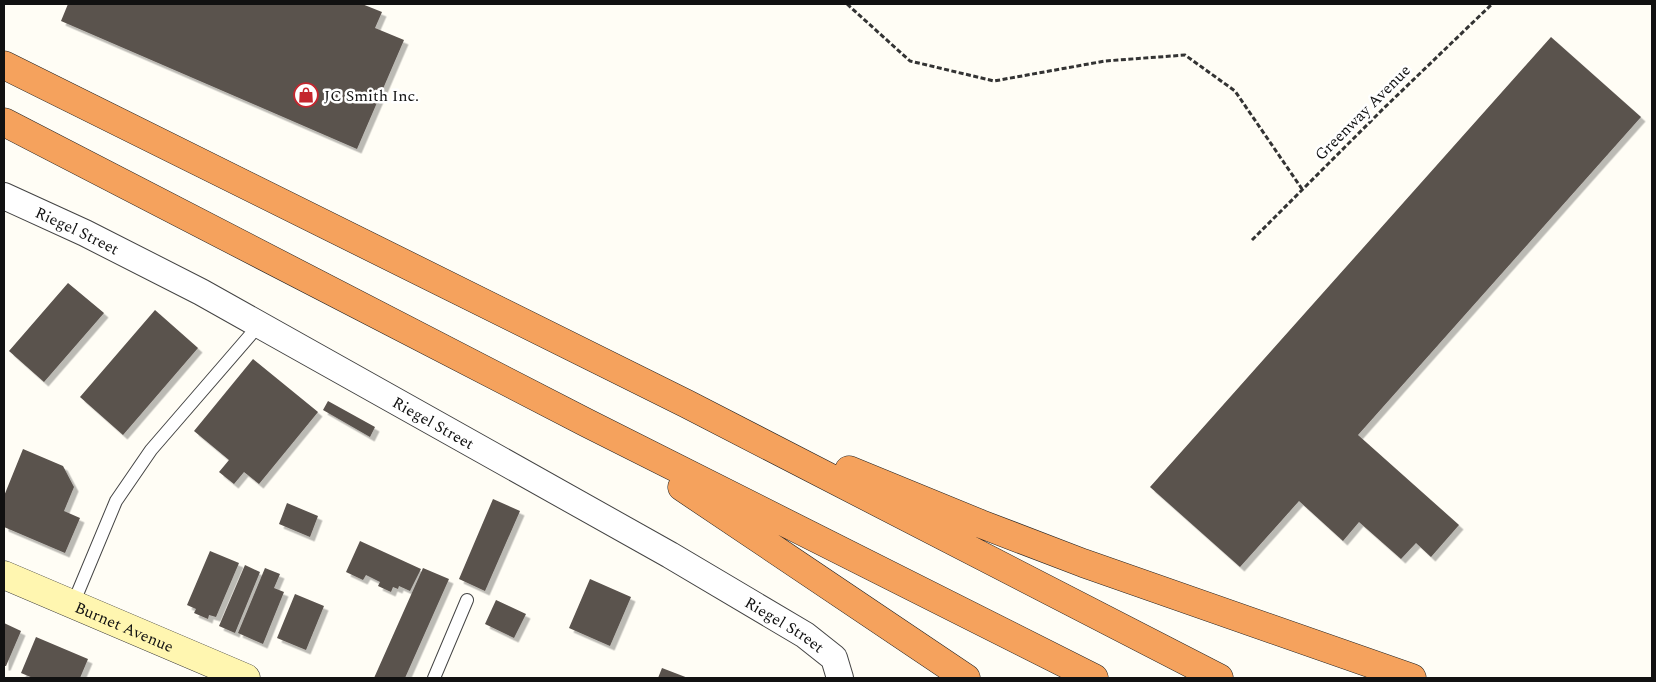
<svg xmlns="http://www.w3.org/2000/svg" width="1656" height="682" font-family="Spectral,serif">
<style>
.building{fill:#5a524d;filter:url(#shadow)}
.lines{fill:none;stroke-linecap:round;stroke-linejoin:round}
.lane-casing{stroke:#444;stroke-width:14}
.street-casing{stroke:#444;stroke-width:28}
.secondary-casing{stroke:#333;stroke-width:29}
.highway-casing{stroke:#222;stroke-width:29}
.path{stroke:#333;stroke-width:3;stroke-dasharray:5 2.5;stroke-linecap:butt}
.lane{stroke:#fff;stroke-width:12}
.street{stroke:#fff;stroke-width:26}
.secondary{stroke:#fff6b0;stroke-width:28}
.highway{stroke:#f5a25d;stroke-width:28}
.labels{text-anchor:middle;stroke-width:5;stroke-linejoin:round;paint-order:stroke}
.poi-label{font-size:16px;fill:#111;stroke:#fff;text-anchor:start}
.street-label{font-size:16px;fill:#111;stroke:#fff}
</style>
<defs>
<filter id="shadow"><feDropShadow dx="4.5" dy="4.5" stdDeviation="0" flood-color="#0004"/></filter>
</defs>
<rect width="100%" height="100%" fill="#fffdf5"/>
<path class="building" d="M68 4H362L382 12 375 28 404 40 357 149 61 21Z
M1551 37 1641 117 1358 435 1459 525 1431 557 1416 543 1401 559 1359 522 1343 541 1299 501 1240 567 1150 487Z
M68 283 104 313 44 382 9 351Z
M155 310 198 348 123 435 80 397Z
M253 359 318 412 259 484 244 472 234 484 219 472 229 460 194 431Z
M328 401 375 427 370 437 323 410Z
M23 449 63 466 74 487 64 511 80 518 65 553 4 527V496Z
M493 499 520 511 485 591 459 579Z
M287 503 318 516 310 537 279 524Z
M360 541 421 569 410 591 399 586 398 589 393 587 391 592 378 586 380 582 366 575 363 580 346 572Z
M210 551 239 563 216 617 209 615 208 619 194 613 196 609 187 605Z
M245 565 260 572 235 633 219 626Z
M265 568 280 574 274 588 284 592 263 644 238 633Z
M423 568 449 579 405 678H374Z
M590 579 631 597 610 646 569 628Z
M295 594 324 606 306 650 277 638Z
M496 600 526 614 514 638 485 624Z
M4 623 21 631 6 666H4Z
M36 637 88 659 80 678H33L21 673Z
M662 668 688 678H658Z"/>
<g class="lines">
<g class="lane-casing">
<path id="lane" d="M73 604 116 501 151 450 259 325
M434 678 467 600"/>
</g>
<g class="street-casing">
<g id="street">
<path id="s1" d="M4 196 85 233 201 292 670 555 805 635 834 658 840 678"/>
</g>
</g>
<g class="secondary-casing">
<g id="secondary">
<path id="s2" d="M4 575 246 678"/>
</g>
</g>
<g class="highway-casing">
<path id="highway" d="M4 65 687 404 1219 678
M4 122 587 423 1094 678
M849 470 981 524 1083 563 1412 678
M682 487 966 678"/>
</g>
<path class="path" d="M847 4 910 61 994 81 1105 61 1185 55 1235 91 1302 189
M1252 240 1383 109 1492 4"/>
<use href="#lane" class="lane"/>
<use href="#street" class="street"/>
<use href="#secondary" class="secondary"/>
<use href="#highway" class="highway"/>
</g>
<defs>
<g id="shop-ring" transform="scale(1.25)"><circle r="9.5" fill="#fff" stroke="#c4262e" stroke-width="1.5"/><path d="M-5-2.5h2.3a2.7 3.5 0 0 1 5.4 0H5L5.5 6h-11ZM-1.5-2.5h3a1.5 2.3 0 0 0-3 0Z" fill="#c4262e"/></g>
</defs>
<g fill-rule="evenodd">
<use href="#shop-ring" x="306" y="95"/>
</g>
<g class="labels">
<g class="poi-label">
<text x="324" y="101">JC Smith Inc.</text>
</g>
<g class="street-label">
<text transform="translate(1362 112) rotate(-45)" y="6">Greenway Avenue</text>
<text dy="6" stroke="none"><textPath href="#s1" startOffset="81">Riegel Street</textPath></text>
<text dy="6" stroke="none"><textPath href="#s1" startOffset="486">Riegel Street</textPath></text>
<text dy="6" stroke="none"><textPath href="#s1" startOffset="891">Riegel Street</textPath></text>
<text dy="6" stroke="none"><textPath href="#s2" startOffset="131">Burnet Avenue</textPath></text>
</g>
</g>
<rect width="1656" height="682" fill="none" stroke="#111111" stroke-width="10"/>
</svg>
